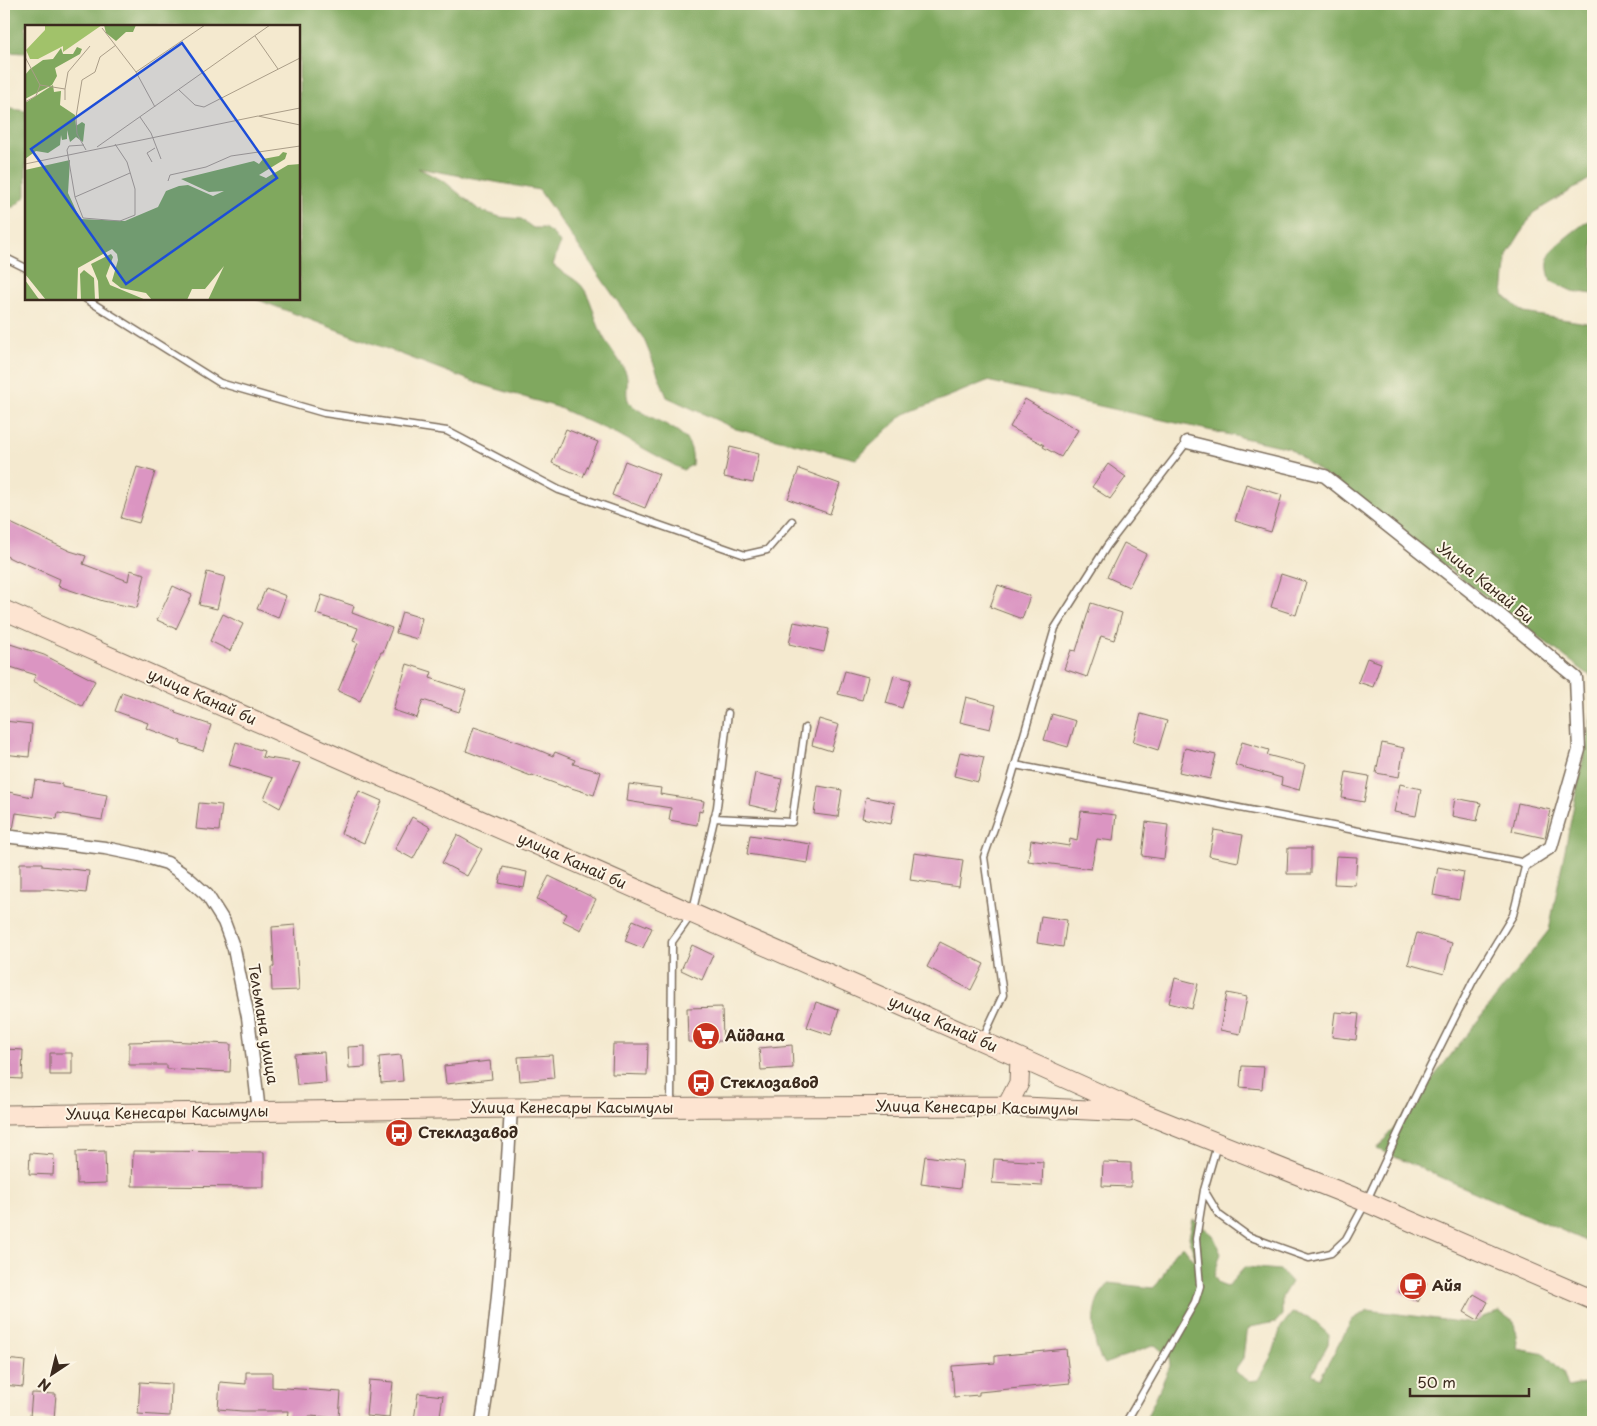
<svg xmlns="http://www.w3.org/2000/svg" width="1597" height="1426" font-family="'Playpen Sans',sans-serif">
<style>
.forest{fill:#80a85e;stroke:#5e693e}
.building{fill:#db95c2}
.lines{fill:none;stroke-linecap:round;stroke-linejoin:round}
.lane-casing{stroke:#7c6d5c;stroke-width:9}
.street-casing{stroke:#7c6d5c;stroke-width:15}
.secondary-casing{stroke:#7c6d5c;stroke-width:21}
.lane{stroke:#fff;stroke-width:6}
.street{stroke:#fff;stroke-width:12}
.secondary{stroke:#fde4d1;stroke-width:19}
.labels{text-anchor:middle;stroke-width:4;stroke-linejoin:round;paint-order:stroke}
.street-label{font-size:15px;fill:#3b2a1e;stroke:#fcf5e5}
.poi-label{font-size:15px;font-weight:bold;fill:#3b2a1e;stroke:#fcf5e5;text-anchor:start}
.inset-road{fill:none;stroke:#aa9d88;stroke-width:1}
.view{fill:#1d4ed8;fill-opacity:0.15;stroke:#1d4ed8;stroke-width:2.5}
.inset-edge{fill:none;stroke:#3b2a1e;stroke-width:2.5}
</style>
<rect width="100%" height="100%" fill="#fcf5e5"/>
<filter id="ink" filterUnits="userSpaceOnUse"><feTurbulence type="fractalNoise" baseFrequency=".02" numOctaves="2"/><feDisplacementMap in="SourceGraphic" scale="10" xChannelSelector="R" yChannelSelector="G"/><feConvolveMatrix kernelMatrix="1 2 1 2 8 2 1 2 1" color-interpolation-filters="sRGB"/></filter>
<filter id="wash" filterUnits="userSpaceOnUse"><feTurbulence type="fractalNoise" baseFrequency=".0096" numOctaves="4" result="noise"/><feDisplacementMap in="SourceGraphic" scale="20" xChannelSelector="R" yChannelSelector="G"/><feGaussianBlur stdDeviation="1.12" result="paint"/><feColorMatrix in="noise" values="0 0 0 0 0 0 0 0 0 0 0 0 0 0 0 0 0 1.4 0 .05"/><feComposite in="paint" operator="in"/></filter>
<g filter="url(#wash)">
<rect width="100%" height="100%" fill="#f4e9cf"/>
<path class="forest" d="M4 4H1593V177L1533 213 1507 255 1503 295 1524 313 1593 324V678L1289 448 987 381 903 415 856 459 736 429 667 397 644 339 539 190 418 168 445 182 479 210 500 217 521 219 533 228H544L553 234 560 243 553 265C561 272 573 277 581 285 593 299 594 321 604 338 610 349 621 361 626 373 629 381 625 392 628 400 630 405 637 409 642 412 666 427 696 431 692 465L683 470 621 436 557 407 477 383 256 299H299V26H26V53L4 52Z
M4 108 26 111V196L14 207H4Z
M1593 218V294L1572 291 1551 281C1548 272 1546 264 1550 254 1553 246 1584 223 1593 218Z
M1593 709V1244L1377 1149 1549 930Z
M1193 1219 1213 1235 1221 1253 1214 1276 1219 1284 1227 1287 1245 1267 1280 1270 1291 1282 1282 1297V1315L1276 1322 1250 1327 1246 1333 1243 1358 1234 1371 1249 1381 1258 1380 1273 1353 1281 1327 1292 1313 1309 1317 1329 1335 1328 1344 1312 1374 1320 1378 1352 1320 1368 1310 1475 1324 1482 1317 1500 1312 1514 1322 1518 1349 1545 1354 1563 1372 1568 1387 1593 1382V1422H1142L1146 1419 1170 1366 1169 1357 1155 1345 1104 1364C1093 1349 1090 1317 1098 1299 1100 1294 1106 1288 1109 1283L1153 1288C1169 1275 1166 1254 1183 1246L1197 1264 1189 1237Z"/>
<g id="blocks">
<path class="building" d="M1025 399 1078 430 1061 457 1043 447 1044 445 1010 427Z
M566 429 598 442 583 477 552 463Z
M730 447 759 454 753 483 724 477Z
M625 461 659 474 645 508 612 495Z
M1108 464 1126 477 1110 499 1092 487Z
M137 467 155 472 139 523 121 518Z
M799 469 840 484 830 514 788 499Z
M1246 484 1282 495 1271 532 1235 521Z
M4 520 70 551 86 556 83 564 128 581 130 570 145 574 137 608 103 601 58 586 60 579 17 560 16 561 4 555Z
M1124 543 1146 554 1129 587 1107 577Z
M207 572 225 577 217 609 199 605Z
M1281 574 1306 582 1296 615 1271 607Z
M998 585 1030 596 1022 619 990 607Z
M173 586 192 595 176 629 157 620Z
M266 588 286 596 278 618 257 609Z
M322 595 354 606 352 613 392 628 383 652H381L360 701 338 691 358 643 353 641 358 628 316 614Z
M1091 603 1122 613 1114 640 1101 636 1087 677 1064 669 1071 650 1076 651Z
M402 612 422 618 417 639 396 633Z
M223 614 243 624 230 651 210 641Z
M794 622 829 629 824 652 789 644Z
M4 642 44 655 95 681 82 706 33 681 36 675 4 665Z
M1367 658 1381 663 1373 687 1358 682Z
M407 664 432 672 430 678 466 690 459 712 423 700 417 718 393 710Z
M845 671 868 677 862 700 838 694Z
M894 675 911 680 902 708 886 703Z
M122 692 176 711 175 713 211 725 203 751 180 743 181 741 146 728 148 723 115 711Z
M966 697 996 705 990 729 960 722Z
M1052 714 1076 721 1068 747 1044 740Z
M1141 714 1167 721 1158 750 1133 742Z
M819 719 839 725 831 751 812 745Z
M4 721 32 724 29 757 4 754Z
M474 727 522 743 553 756 555 752 575 760 573 764 601 772 594 795 565 786V787L532 775 531 776 466 751Z
M236 742 264 751 262 757 300 763 280 808 264 799 273 778 229 765Z
M1242 742 1269 750 1267 755 1305 765 1299 790 1281 785 1282 778 1235 765Z
M1382 743 1404 748 1399 777 1376 773Z
M1185 748 1216 755 1210 779 1179 772Z
M960 752 984 757 978 782 954 776Z
M1346 772 1369 776 1364 802 1342 798Z
M755 773 782 779 775 811 749 805Z
M35 780 62 784V787L107 795 102 820 58 813 57 819 16 813 13 829 4 828V791L32 797Z
M629 784 661 788 660 794 704 801 702 812 699 811 697 825 669 820 671 808 627 801Z
M1400 784 1421 789 1416 816 1394 812Z
M818 786 842 790 838 817 814 814Z
M359 791 382 801 364 843 341 833Z
M866 797 895 803 891 824 862 818Z
M1455 798 1481 803 1477 821 1452 816Z
M199 803 222 805 219 831 196 829Z
M1518 803 1551 810 1545 838 1512 831Z
M1081 811 1116 815 1113 841 1097 839 1091 869 1028 861 1031 840 1069 846 1070 839 1077 841Z
M412 817 430 827 413 859 395 849Z
M1146 822 1168 825 1164 859 1142 856Z
M1214 830 1243 835 1238 862 1209 856Z
M457 835 482 849 467 876 442 863Z
M750 835 811 844 808 863 747 854Z
M1288 848H1311V874H1287Z
M914 853 963 860 959 887 910 880Z
M1336 856 1357 857 1355 885 1334 884Z
M20 863H42V866L89 871 86 893 48 889H20Z
M503 867 527 872 524 888 499 883Z
M1438 867 1464 872 1459 900 1433 895Z
M549 876 596 899 581 930 563 921 567 914 537 899Z
M1041 916 1067 920 1063 947 1037 943Z
M633 920 652 928 643 948 625 941Z
M295 925 299 990 272 991 271 967H274L272 927Z
M1417 933 1452 943 1444 974 1408 964Z
M940 942 984 964 971 990 927 967Z
M692 945 713 955 702 980 681 970Z
M1175 978 1198 984 1192 1009 1169 1003Z
M1227 993 1247 997 1240 1034 1220 1030Z
M816 1002 839 1010 831 1035 807 1027Z
M722 1007 723 1041 688 1042 687 1008Z
M1335 1012 1359 1014 1356 1040 1332 1037Z
M168 1041 231 1044 230 1072 167 1069V1065H129V1042Z
M613 1044H648L647 1075 612 1074Z
M792 1045 793 1068 761 1070 759 1048Z
M365 1046V1067L349 1068 348 1047Z
M4 1049 23 1050 22 1079 4 1078Z
M324 1052 326 1083 297 1085 294 1054Z
M50 1053H72V1075H50Z
M401 1055 403 1081 381 1083 379 1057Z
M552 1055 554 1078 520 1081 518 1057Z
M490 1061 492 1079 446 1084 444 1066Z
M1242 1066 1264 1067 1262 1089 1240 1087Z
M105 1151 106 1183 77 1184 76 1152Z
M133 1151 264 1152V1187L132 1186Z
M30 1153 54 1155 53 1175 29 1174Z
M925 1156 963 1161 960 1189 921 1184Z
M994 1159 1043 1162 1042 1186 992 1183Z
M1103 1162 1131 1163V1187L1102 1186Z
M1408 1274 1427 1284 1418 1302 1399 1292Z
M1474 1294 1488 1302 1478 1320 1464 1312Z
M1066 1349 1070 1383 979 1392V1395L954 1397 952 1366 995 1363V1356Z
M5 1359 25 1361 23 1387 4 1385Z
M246 1372H272V1387L341 1392 339 1418 309 1416V1421L287 1420 288 1411H242L218 1409 220 1382 246 1384Z
M369 1380 393 1382 389 1418 366 1416Z
M140 1382 171 1384 170 1416 138 1414Z
M32 1393 56 1394 54 1419 30 1417Z
M418 1393 443 1396 439 1422 414 1420Z"/>
</g>
</g>
<g filter="url(#ink)">
<use href="#blocks" fill-opacity="0" stroke="#7c6d5c" stroke-width="1"/>
<g class="lines">
<g class="lane-casing">
<path id="lane" d="M4 257 26 268
M86 299 220 383 324 413 447 431 559 490 745 555 767 550 792 521
M1015 765 1526 863 1513 915 1473 981 1414 1099 1366 1202 1346 1239 1331 1253 1309 1258 1248 1236 1219 1215 1204 1190
M714 818 792 822 805 728
M982 1040 1003 995 984 857 1010 783 1055 628 1107 546 1187 442
M671 1105 672 942 692 914 717 807 728 713
M1126 1422 1195 1302 1200 1286 1196 1239 1204 1190 1217 1145"/>
</g>
<g class="street-casing">
<path id="street" d="M1187 442 1325 476 1489 606 1576 678 1579 750 1551 847 1526 863
M4 836 105 848 139 855 167 863 187 877 207 895 224 922 234 949 248 1017 259 1112
M482 1422C499 1318 505 1213 511 1108"/>
</g>
<g class="secondary-casing">
<path id="secondary" d="M4 610 1020 1058 1140 1112 1366 1202 1593 1300
M1007 1106 1019 1083 1020 1058
M4 1115 511 1108 1007 1106 1129 1112"/>
</g>
<use href="#lane" class="lane"/>
<use href="#street" class="street"/>
<use href="#secondary" class="secondary"/>
</g>
</g>
<defs>
<g id="supermarket-disc" transform="scale(1.4375)"><circle r="9.5" fill="#c8321e" stroke="#fcf5e5"/><path d="M-6-5.5h2.5l.6 2H6L4.5 2H-2.5L-4.4-4H-6ZM-1.5 3.2a1.3 1.3 0 1 0 .1 0ZM3 3.2a1.3 1.3 0 1 0 .1 0Z" fill="#fff"/></g>
<g id="bus-disc" transform="scale(1.4375)"><circle r="9.5" fill="#c8321e" stroke="#fcf5e5"/><path d="M-5-6H5V4H4V6H2V4H-2V6H-4V4H-5ZM-3.5-4V0h7V-4ZM-3.5 1.2v1.5H-2V1.2ZM2 1.2v1.5H3.5V1.2Z" fill="#fff"/></g>
<g id="cafe-disc" transform="scale(1.4375)"><circle r="9.5" fill="#c8321e" stroke="#fcf5e5"/><path d="M-5.5-4.5H6V0H3Q3 3.5 0 3.5H-2.5Q-5.5 3.5-5.5 0ZM3-3.2v2h1.7v-2ZM-6 4.5H4V6H-6Z" fill="#fff"/></g>
</defs>
<g fill-rule="evenodd">
<use href="#supermarket-disc" x="706" y="1036"/>
<use href="#bus-disc" x="701" y="1083"/>
<use href="#bus-disc" x="399" y="1133"/>
<use href="#cafe-disc" x="1413" y="1286"/>
</g>
<g class="labels">
<g class="street-label">
<text transform="translate(1485 583) rotate(39)" y="5">Улица Канай Би</text>
<text transform="translate(202 697) rotate(24)" y="5">улица Канай би</text>
<text transform="translate(572 861) rotate(24)" y="5">улица Канай би</text>
<text transform="translate(263 1024) rotate(81)" y="5">Тельмана улица</text>
<text transform="translate(943 1024) rotate(24)" y="5">улица Канай би</text>
<text x="572" y="1113">Улица Кенесары Касымулы</text>
<text transform="translate(977 1108) rotate(1)" y="5">Улица Кенесары Касымулы</text>
<text transform="translate(167 1113) rotate(-1)" y="5">Улица Кенесары Касымулы</text>
</g>
<g class="poi-label">
<text x="725" y="1041">Айдана</text>
<text x="720" y="1088">Стеклозавод</text>
<text x="418" y="1138">Стеклазавод</text>
<text x="1432" y="1291">Айя</text>
</g>
</g>
<g transform="translate(25 25)">
<rect width="275" height="275" fill="#f4e9cf"/>
<path d="M20 0H77L38 27V21L13 34H5L1 25 20 5Z" fill="#a1c26a"/>
<path d="M79 0H111L108 7H101L91 16 81 8ZM52 22 57 24 55 29 30 43 32 51 27 60 0 74V50L5 44 18 35 28 34 36 23 38 29H48ZM28 60 29 67 36 66 35 80 50 90 51 101 57 97 60 99 58 117 51 112 45 117 42 105V114L37 115 36 110 35 120 23 128 11 126 0 134V78ZM258 127 262 128 260 134 234 150 241 153 263 140 275 139V275H183L199 241 180 264H167L162 275H127L121 268 96 263 87 256 93 235 92 229 87 224 53 243 52 275H21L0 249V145L45 135 43 168 55 194 100 196 133 182 141 166 154 161 163 160 188 171 199 166 184 167 156 154 229 136 234 139 238 134 254 131ZM86 229 88 232 81 251 85 260 121 275H74L73 256 66 239ZM59 245 69 253 70 275H56L55 249ZM0 255 13 273 15 275H0Z" fill="#80a85e"/>
<path class="inset-road" d="M77 3 111 47 130 82M230 11 253 44M0 32 15 60 11 71 0 77M111 47 180 0M15 60 40 64V75M40 64 43 47 65 21M154 65 170 80 179 82 275 33M234 91 275 83M115 92 126 108 136 134M59 120 44 121 42 125 50 172 105 148M72 122 245 0M61 125 52 109 51 92 57 55 70 47 75 32 91 20M127 137 122 128 130 123M0 139 233 91 275 100M143 156 145 150 181 142 206 131 275 121M50 172 58 193 95 196 110 190V164L102 137 90 119"/>
<path class="view" d="M157 18 252 153 101 259 6 124Z"/>
<rect width="275" height="275" class="inset-edge"/>
</g>
<rect width="1597" height="1426" fill="none" stroke="#fcf5e5" stroke-width="20"/>
<g transform="translate(52 1374) rotate(215)" stroke="#fcf5e5" stroke-width="4" paint-order="stroke">
<path d="M0-4L9 19L0 12L-9 19Z" fill="#3b2a1e"/>
<text y="-8" font-size="14" font-weight="bold" text-anchor="middle" fill="#3b2a1e">N</text>
</g>
<path d="M1410 1388v8h119v-8" fill="none" stroke="#3b2a1e" stroke-width="2.5"/>
<text x="1417" y="1388" font-size="15" fill="#3b2a1e" stroke="#fcf5e5" stroke-width="4" paint-order="stroke">50 m</text>
</svg>
